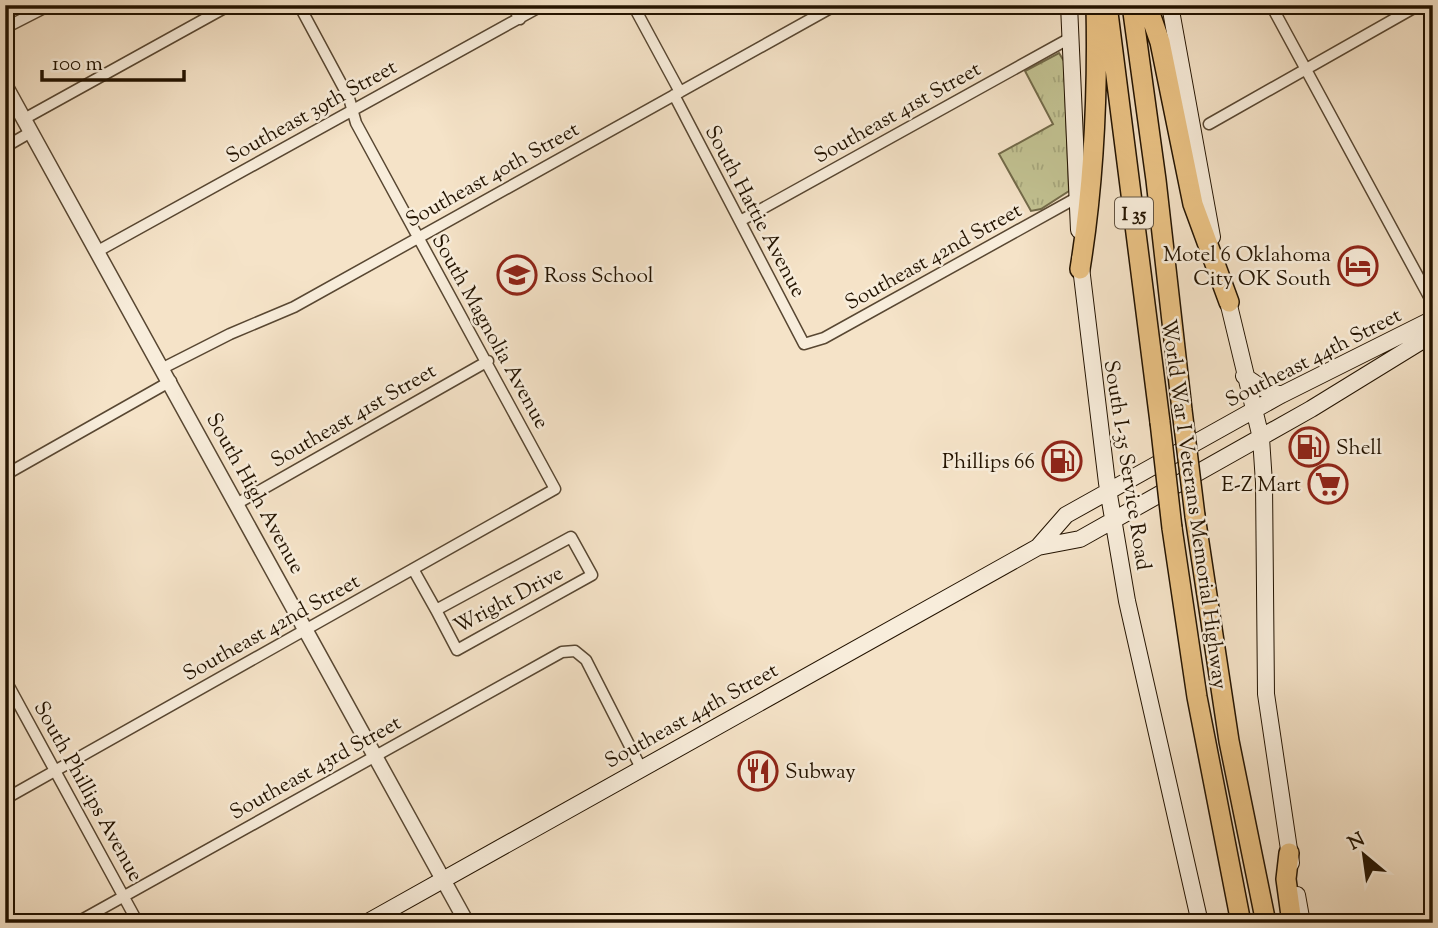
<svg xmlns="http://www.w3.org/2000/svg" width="1438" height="928" font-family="'Sorts Mill Goudy',serif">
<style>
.grass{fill:url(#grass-tufts);stroke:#726a49;stroke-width:2}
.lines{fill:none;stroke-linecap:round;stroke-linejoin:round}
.minor-casing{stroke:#584732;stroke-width:13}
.tertiary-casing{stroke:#584732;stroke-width:17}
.secondary-casing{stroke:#231300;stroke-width:18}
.motorway-casing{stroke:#231300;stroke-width:22}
.minor{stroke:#f8eddb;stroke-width:10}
.tertiary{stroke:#f8eddb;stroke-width:14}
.secondary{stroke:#f8eddb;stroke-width:16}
.motorway{stroke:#eac284;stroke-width:19}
.motorway-bridge-casing{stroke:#231300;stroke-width:22;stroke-linecap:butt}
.motorway-bridge{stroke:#eac284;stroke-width:19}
.labels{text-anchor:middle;stroke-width:5;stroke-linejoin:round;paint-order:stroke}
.shield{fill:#f8eddb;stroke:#635442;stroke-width:2}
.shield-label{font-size:19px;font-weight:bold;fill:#231300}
.street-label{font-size:21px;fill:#231300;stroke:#f8eddb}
.poi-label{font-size:21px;fill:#231300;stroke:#f8eddb;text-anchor:end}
</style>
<defs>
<pattern id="grass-tufts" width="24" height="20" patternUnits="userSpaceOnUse" patternTransform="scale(1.75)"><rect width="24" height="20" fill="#c2c292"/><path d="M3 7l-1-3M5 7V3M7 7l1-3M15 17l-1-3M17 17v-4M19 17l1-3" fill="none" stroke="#a6a67c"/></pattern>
</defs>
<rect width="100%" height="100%" fill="#f5e3c8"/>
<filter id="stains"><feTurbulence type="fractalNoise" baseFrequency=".00286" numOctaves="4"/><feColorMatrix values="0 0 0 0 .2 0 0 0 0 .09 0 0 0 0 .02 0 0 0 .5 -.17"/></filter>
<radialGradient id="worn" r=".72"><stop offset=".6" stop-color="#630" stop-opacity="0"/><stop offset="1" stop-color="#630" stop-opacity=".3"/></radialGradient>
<path class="grass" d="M1059 53 1064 61 1069 191 1041 209 1031 211 999 154 1053 124 1025 71Z"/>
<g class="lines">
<g class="minor-casing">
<path id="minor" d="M512 5 520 19
M633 5 680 92
M1271 5 1433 304
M5 28 50 5
M674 95 804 344 824 338 1078 197
M24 119 230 5
M1209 124 1419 5
M5 147 31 132
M740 221 1072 37
M98 251 543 5
M163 368 230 334 294 307 836 5
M5 475 171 381
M238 503 488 361
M571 537 592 575 457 650 436 610Z
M413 569 436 610
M5 679 138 923
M5 799 555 489 356 123 349 98 299 5
M76 923 562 652 575 651 586 660 641 768"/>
</g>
<g class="tertiary-casing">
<path id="tertiary" d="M5 85 467 923"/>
</g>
<g class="secondary-casing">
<path id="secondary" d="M1069 5 1079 230
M1170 5 1212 237
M1080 259 1107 483 1127 601 1200 923
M1226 293 1261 438 1264 483 1266 694 1291 863
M1244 376 1262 388 1281 395
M1038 547 1066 515 1281 395 1433 319
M1297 895 1302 923
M366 923 1038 547 1080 539 1311 409 1433 334"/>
</g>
<g class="motorway-casing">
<path id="motorway" d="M1107 5 1160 422
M1132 5 1156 180 1182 410
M1147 5 1160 42 1193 204 1229 302
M1080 269C1094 182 1098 94 1096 5
M1195 516 1229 741 1266 923
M1172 528 1197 697 1241 923
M1289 853 1286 879 1292 923"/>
</g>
<use href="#minor" class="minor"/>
<use href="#tertiary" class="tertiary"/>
<use href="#secondary" class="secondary"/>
<use href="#motorway" class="motorway"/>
<g class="motorway-bridge-casing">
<path id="motorway-bridge" d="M1182 410 1195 516
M1160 422 1172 528"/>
</g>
<use href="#motorway-bridge" class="motorway-bridge"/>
</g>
<defs>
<g id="hotel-ring" transform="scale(2.0125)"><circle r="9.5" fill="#f8eddb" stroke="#8f2418" stroke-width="1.5"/><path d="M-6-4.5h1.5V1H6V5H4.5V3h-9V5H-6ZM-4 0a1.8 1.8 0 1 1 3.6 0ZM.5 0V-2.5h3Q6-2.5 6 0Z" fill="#8f2418"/></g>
<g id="school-ring" transform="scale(2.0125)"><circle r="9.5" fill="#f8eddb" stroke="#8f2418" stroke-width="1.5"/><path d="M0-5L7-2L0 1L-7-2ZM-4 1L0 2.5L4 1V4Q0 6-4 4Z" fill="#8f2418"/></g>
<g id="fuel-ring" transform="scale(2.0125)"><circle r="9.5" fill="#f8eddb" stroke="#8f2418" stroke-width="1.5"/><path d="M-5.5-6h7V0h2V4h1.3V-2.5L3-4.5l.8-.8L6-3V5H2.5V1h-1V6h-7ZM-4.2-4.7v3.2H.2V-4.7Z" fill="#8f2418"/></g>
<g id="supermarket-ring" transform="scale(2.0125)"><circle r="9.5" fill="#f8eddb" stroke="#8f2418" stroke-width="1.5"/><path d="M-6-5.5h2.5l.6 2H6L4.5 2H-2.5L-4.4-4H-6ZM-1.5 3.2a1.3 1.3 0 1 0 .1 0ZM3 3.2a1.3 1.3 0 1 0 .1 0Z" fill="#8f2418"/></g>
<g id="restaurant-ring" transform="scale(2.0125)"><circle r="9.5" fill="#f8eddb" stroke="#8f2418" stroke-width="1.5"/><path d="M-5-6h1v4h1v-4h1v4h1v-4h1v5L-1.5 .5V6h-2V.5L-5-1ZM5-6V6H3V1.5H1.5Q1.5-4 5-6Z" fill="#8f2418"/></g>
</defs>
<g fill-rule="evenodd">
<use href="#hotel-ring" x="1358" y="266"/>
<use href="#school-ring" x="517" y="275"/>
<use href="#fuel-ring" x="1309" y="447"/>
<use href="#fuel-ring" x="1062" y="461"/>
<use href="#supermarket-ring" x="1328" y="484"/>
<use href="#restaurant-ring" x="758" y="771"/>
</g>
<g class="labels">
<rect class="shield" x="1115" y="197.5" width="38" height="31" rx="5"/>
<g class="shield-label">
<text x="1134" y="220">I 35</text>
</g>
<g class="street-label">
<text transform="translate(311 111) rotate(-29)" y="7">Southeast 39th Street</text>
<text transform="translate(897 112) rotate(-29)" y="7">Southeast 41st Street</text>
<text transform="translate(492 174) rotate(-29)" y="7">Southeast 40th Street</text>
<text transform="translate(756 211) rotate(62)" y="7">South Hattie Avenue</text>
<text transform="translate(933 256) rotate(-29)" y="7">Southeast 42nd Street</text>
<text transform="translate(491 331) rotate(61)" y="7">South Magnolia Avenue</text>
<text transform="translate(1313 357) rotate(-27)" y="7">Southeast 44th Street</text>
<text transform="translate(353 415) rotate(-30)" y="7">Southeast 41st Street</text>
<text transform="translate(1128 465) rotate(81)" y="7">South I-35 Service Road</text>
<text transform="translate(256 493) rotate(61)" y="7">South High Avenue</text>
<text transform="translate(1195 504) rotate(82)" y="7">World War I Veterans Memorial Highway</text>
<text transform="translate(508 599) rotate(-28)" y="7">Wright Drive</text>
<text transform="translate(271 627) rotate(-29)" y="7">Southeast 42nd Street</text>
<text transform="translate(691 715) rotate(-29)" y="7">Southeast 44th Street</text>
<text transform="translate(315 767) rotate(-29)" y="7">Southeast 43rd Street</text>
<text transform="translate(89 791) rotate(61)" y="7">South Phillips Avenue</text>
</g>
<g class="poi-label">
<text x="1331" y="261">Motel 6 Oklahoma<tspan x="1331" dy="24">City OK South</tspan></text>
<text x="544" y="282" text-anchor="start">Ross School</text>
<text x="1336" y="454" text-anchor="start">Shell</text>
<text x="1035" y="468">Phillips 66</text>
<text x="1301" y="491">E-Z Mart</text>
<text x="785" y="778" text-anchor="start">Subway</text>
</g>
</g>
<rect width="1438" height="928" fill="none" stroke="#f5e3c8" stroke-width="28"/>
<rect x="7" y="7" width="1424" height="914" fill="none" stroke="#231300" stroke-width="3.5"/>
<rect x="14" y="14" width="1410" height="900" fill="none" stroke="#231300" stroke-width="2"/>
<g transform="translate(1364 855) rotate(331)" stroke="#f8eddb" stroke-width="5" paint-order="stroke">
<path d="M0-5L12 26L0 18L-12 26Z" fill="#231300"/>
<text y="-10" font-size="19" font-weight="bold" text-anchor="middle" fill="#231300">N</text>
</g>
<path d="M42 70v10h142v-10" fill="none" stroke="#231300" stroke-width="3.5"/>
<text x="52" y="70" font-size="21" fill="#231300" stroke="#f8eddb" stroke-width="5" paint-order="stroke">100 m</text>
<rect width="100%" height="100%" filter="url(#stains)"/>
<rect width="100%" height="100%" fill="url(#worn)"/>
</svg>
